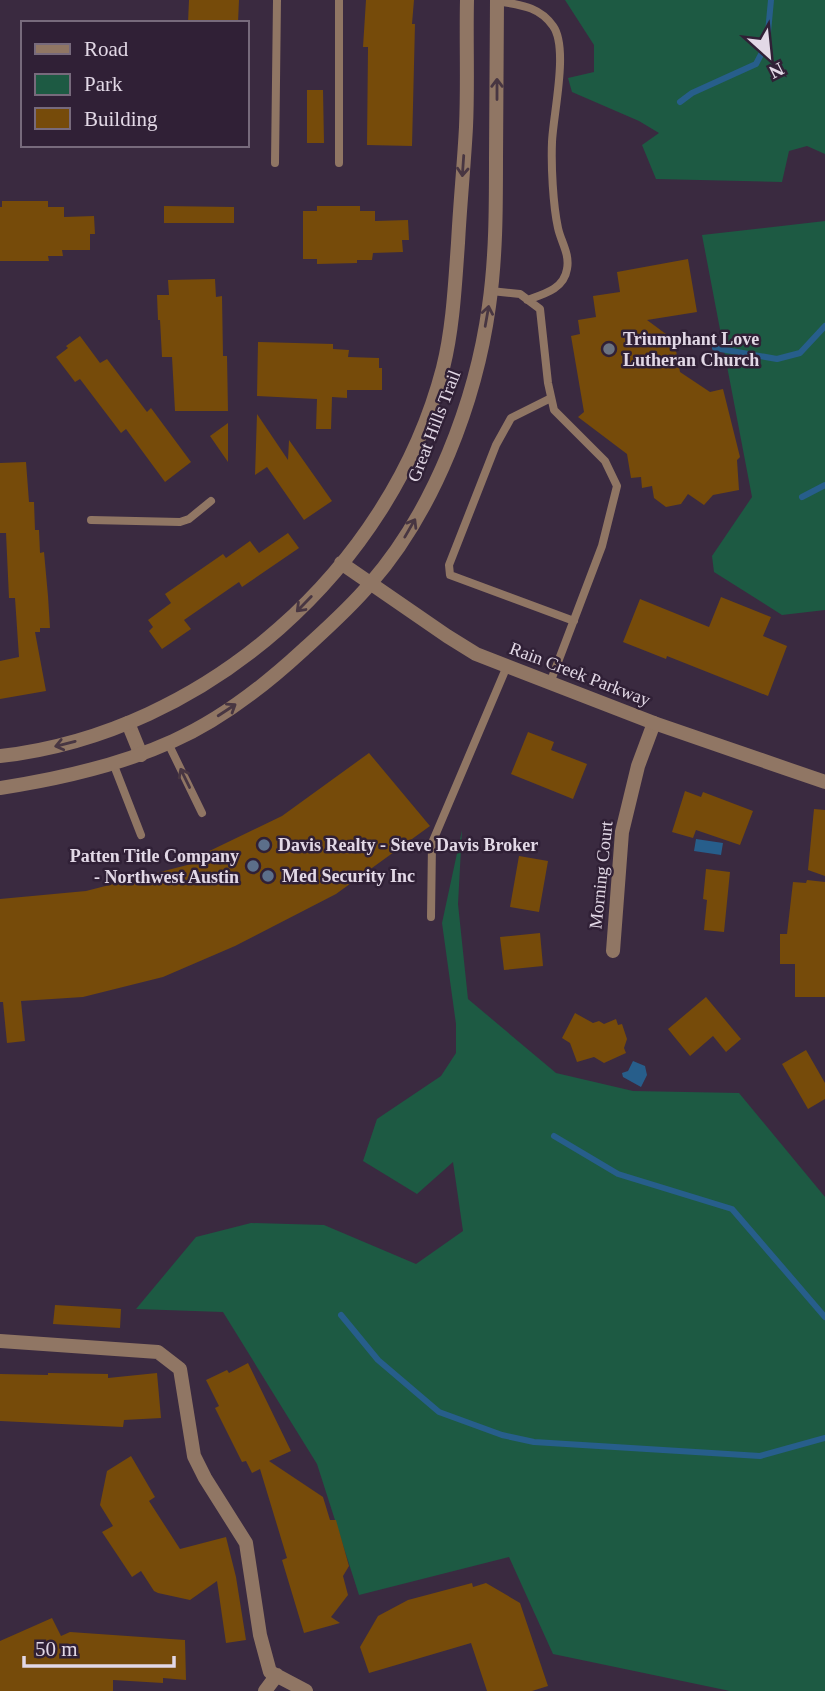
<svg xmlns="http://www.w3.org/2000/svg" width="825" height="1691" font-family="'Times New Roman',serif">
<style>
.green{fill:#1d5a43}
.water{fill:#275e8b}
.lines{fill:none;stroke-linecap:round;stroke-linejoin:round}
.stream{stroke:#275e8b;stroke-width:6}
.building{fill:#764b0a}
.service{stroke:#907664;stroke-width:8}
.minor{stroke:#907664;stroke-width:14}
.tertiary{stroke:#907664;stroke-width:14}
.oneway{stroke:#483642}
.worship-dot{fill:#6b7280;stroke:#302036;stroke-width:2.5}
.service-dot{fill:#5c6f8a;stroke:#302036;stroke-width:2.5}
.labels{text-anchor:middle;stroke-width:5;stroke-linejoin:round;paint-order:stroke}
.poi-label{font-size:18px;font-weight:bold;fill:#e2d8e6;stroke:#302036;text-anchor:start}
.street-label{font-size:18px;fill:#e2d8e6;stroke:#302036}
</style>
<rect width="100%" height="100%" fill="#3a2a40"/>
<path class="green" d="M565 0H825V154L807 146 789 151 782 182 656 179 642 145 659 133 639 121 572 92 568 78 594 72V45Z
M825 221V610L782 615 714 572 712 556 752 497 702 235Z
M462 830 458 904 468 999 556 1073 633 1091 739 1093 825 1197V1691H730L553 1654 509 1557 359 1595 317 1464 223 1312 136 1309 196 1237 251 1223 324 1225 416 1264 463 1231 453 1162 417 1194 363 1161 377 1119 441 1076 456 1053V1024L442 923Z"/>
<path class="water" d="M696 839 723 843 721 855 694 851Z
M633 1061 645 1066 647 1075 641 1087 623 1077 622 1073 628 1071Z"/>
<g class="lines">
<path class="stream" d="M680 102 692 93 756 64 767 43 771 0
M715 348 777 359 800 353 825 326
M802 497 825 485
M554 1136 618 1174 732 1209 825 1317
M341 1315 378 1360 439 1412 502 1435 534 1442 760 1456 825 1438"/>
</g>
<path class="building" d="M189 0H239L238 23H188Z
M366 0H414L412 24H415L412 146 367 145 368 47H363Z
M307 90H323L324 143H307Z
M2 201H48V207H64V217L94 216 95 234H90V250H62L63 256H48L49 261H0V207H2Z
M164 206 234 207V223H164Z
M317 206H360V211H375V221L408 220 409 240H402L403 252 373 253 372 260H357V263L317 264V259H303V211H317Z
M688 259 697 312 647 320 674 340 680 372 710 392 723 389 740 457 737 460 739 490 713 495 704 505 688 494 681 504 666 507 654 498 652 486 642 488 641 477 631 478 627 454 578 417 584 412 571 336 580 334 578 320 596 317 593 296 620 292 617 272Z
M215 279 216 297 222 296 223 356H227L228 411H175L172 357H162L160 320H158L157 295H169L168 280Z
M80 336 100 363 107 359 147 412 151 408 191 462 165 482 126 429 121 433 80 379 75 382 56 357 68 348 66 346Z
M258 342 333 344V349L349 350 348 357 379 358V368H382V390H347V398L332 397 331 429H316L317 399 257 396Z
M257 414 288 460 289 440 332 501 304 520 267 467 255 475Z
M228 423V462L210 436Z
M26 462 29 502H34L35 530H39L40 553 44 552 48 596 50 628H40V632H35L46 691 0 699V661L19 657 15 598H9L6 533H0V463Z
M288 533 299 548 242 587 239 582 184 620 191 629 162 649 149 631 153 627 148 620 171 603 165 594 223 554 226 558 250 541 259 553Z
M721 597 771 617 763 636 787 646 768 696 667 656 666 659 623 642 640 599 709 627Z
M528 732 554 742 551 750 587 764 573 799 511 774Z
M369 753 430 826 336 894 235 946 163 977 83 997 21 1001 25 1041 7 1043 3 1002H0V899L86 891 199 862 197 857 282 816Z
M685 791 701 797 703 792 753 811 740 845 696 830 693 838 672 832Z
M814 809 825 810V876L808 870Z
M519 856 548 861 539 912 510 907Z
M706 869 730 872 724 932 704 930 707 900 703 899Z
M807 880 825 882V997H795V964H780V934H787L793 882 806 883Z
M540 933 543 966 504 970 500 937Z
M706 997 741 1039 726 1052 713 1036 690 1056 668 1029Z
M575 1013 593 1023 599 1021 604 1024 616 1019 618 1025 622 1024 627 1039 624 1048 626 1053 604 1063 594 1057 577 1062 570 1043 562 1038Z
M806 1050 825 1083V1099L808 1109 782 1064Z
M55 1305 121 1309 120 1328 53 1324Z
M248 1363 291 1451 269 1461 323 1497 330 1520H336L349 1566 343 1576 348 1595 331 1617 340 1623 304 1633 282 1560 287 1558 260 1469 252 1473 246 1461 242 1462 215 1408 219 1406 206 1380 227 1370 229 1373Z
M48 1373 108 1374V1378L157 1373 161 1418 124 1420 123 1427 0 1421V1374L48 1375Z
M131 1456 155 1497 149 1501 180 1549 226 1537 236 1577 246 1640 226 1643 217 1581 190 1600 158 1593 154 1591 141 1571 132 1577 102 1532 113 1526 100 1505 107 1471Z
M472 1583 473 1587 486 1583 520 1603 548 1686 532 1691H487L471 1643 369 1673 360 1647 378 1616 408 1600Z
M52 1618 61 1636 70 1632 185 1640 186 1680 163 1678V1683L113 1680V1691H0V1641Z"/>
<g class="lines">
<path class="service" d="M339 0V163
M497 1C520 5 539 6 553 26 569 48 553 115 552 142 551 166 553 205 558 228 561 242 570 254 567 269 564 289 544 294 527 300
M275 163 277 0
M491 291 520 294 540 309 548 383 554 410 605 461 617 486 602 546 550 683
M551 398 511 418 496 445 449 565 450 575 574 621
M91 520 180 522 189 519 211 501
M168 743 202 813
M113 763 141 835
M431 917 432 843 507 666"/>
<path class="minor" d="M128 723 141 755
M613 951 622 832 638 766 654 723
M0 1341 158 1352 180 1369 194 1456 205 1478 246 1543 260 1635 270 1672 306 1691
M265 1691 277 1675"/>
<path class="tertiary" d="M341 563 447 636 476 654 654 723 825 782
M0 756C206 733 391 568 443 368 453 328 455 284 458 243 460 204 464 165 466 127 468 85 466 42 467 0
M0 788C59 779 118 766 173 741 220 720 264 686 302 651 325 630 350 608 370 584 434 511 476 401 489 306 496 257 496 208 496 158 496 106 497 53 497 0"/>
</g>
<defs><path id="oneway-shaft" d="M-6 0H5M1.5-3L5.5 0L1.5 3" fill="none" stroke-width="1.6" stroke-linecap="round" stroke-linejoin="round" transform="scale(1.75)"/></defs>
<g class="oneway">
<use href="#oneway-shaft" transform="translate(497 89) rotate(-90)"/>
<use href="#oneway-shaft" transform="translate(463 166) rotate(94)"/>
<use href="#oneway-shaft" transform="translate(487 316) rotate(-80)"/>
<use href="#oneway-shaft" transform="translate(410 528) rotate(-60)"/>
<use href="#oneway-shaft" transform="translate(304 604) rotate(134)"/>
<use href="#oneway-shaft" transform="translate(227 710) rotate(-33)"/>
<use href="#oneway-shaft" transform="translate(65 744) rotate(166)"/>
<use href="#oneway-shaft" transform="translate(185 778) rotate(-116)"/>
</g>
<circle class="worship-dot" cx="609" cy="349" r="7"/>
<g class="service-dot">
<circle cx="264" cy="845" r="7"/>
<circle cx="253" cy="866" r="7"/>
<circle cx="268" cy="876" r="7"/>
</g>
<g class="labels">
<g class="poi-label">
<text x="623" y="345">Triumphant Love<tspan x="623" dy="21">Lutheran Church</tspan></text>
<text x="278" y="851">Davis Realty - Steve Davis Broker</text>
<text x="239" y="862" text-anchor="end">Patten Title Company<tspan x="239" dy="21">- Northwest Austin</tspan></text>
<text x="282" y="882">Med Security Inc</text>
</g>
<g class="street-label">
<text transform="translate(434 426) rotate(-69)" y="6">Great Hills Trail</text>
<text transform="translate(580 674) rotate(21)" y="6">Rain Creek Parkway</text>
<text transform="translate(601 875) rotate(-84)" y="6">Morning Court</text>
</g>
</g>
<rect x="21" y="21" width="228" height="126" fill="#302036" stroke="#776a7c" stroke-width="2"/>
<rect x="35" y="44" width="35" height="10" fill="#907664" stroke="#776a7c" stroke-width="2"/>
<text x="84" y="56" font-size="21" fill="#e2d8e6">Road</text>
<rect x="35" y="74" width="35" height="21" fill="#1d5a43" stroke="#776a7c" stroke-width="2"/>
<text x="84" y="91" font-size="21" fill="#e2d8e6">Park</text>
<rect x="35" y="108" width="35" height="21" fill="#764b0a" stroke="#776a7c" stroke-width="2"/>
<text x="84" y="126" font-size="21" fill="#e2d8e6">Building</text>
<g transform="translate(769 56) rotate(153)" stroke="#302036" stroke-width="5" paint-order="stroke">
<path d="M0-5L12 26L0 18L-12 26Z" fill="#e2d8e6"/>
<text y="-10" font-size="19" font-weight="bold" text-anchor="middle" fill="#e2d8e6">N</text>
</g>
<path d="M24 1656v10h150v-10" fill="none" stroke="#e2d8e6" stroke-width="3.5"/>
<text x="35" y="1656" font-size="21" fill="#e2d8e6" stroke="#302036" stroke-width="5" paint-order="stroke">50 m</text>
</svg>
